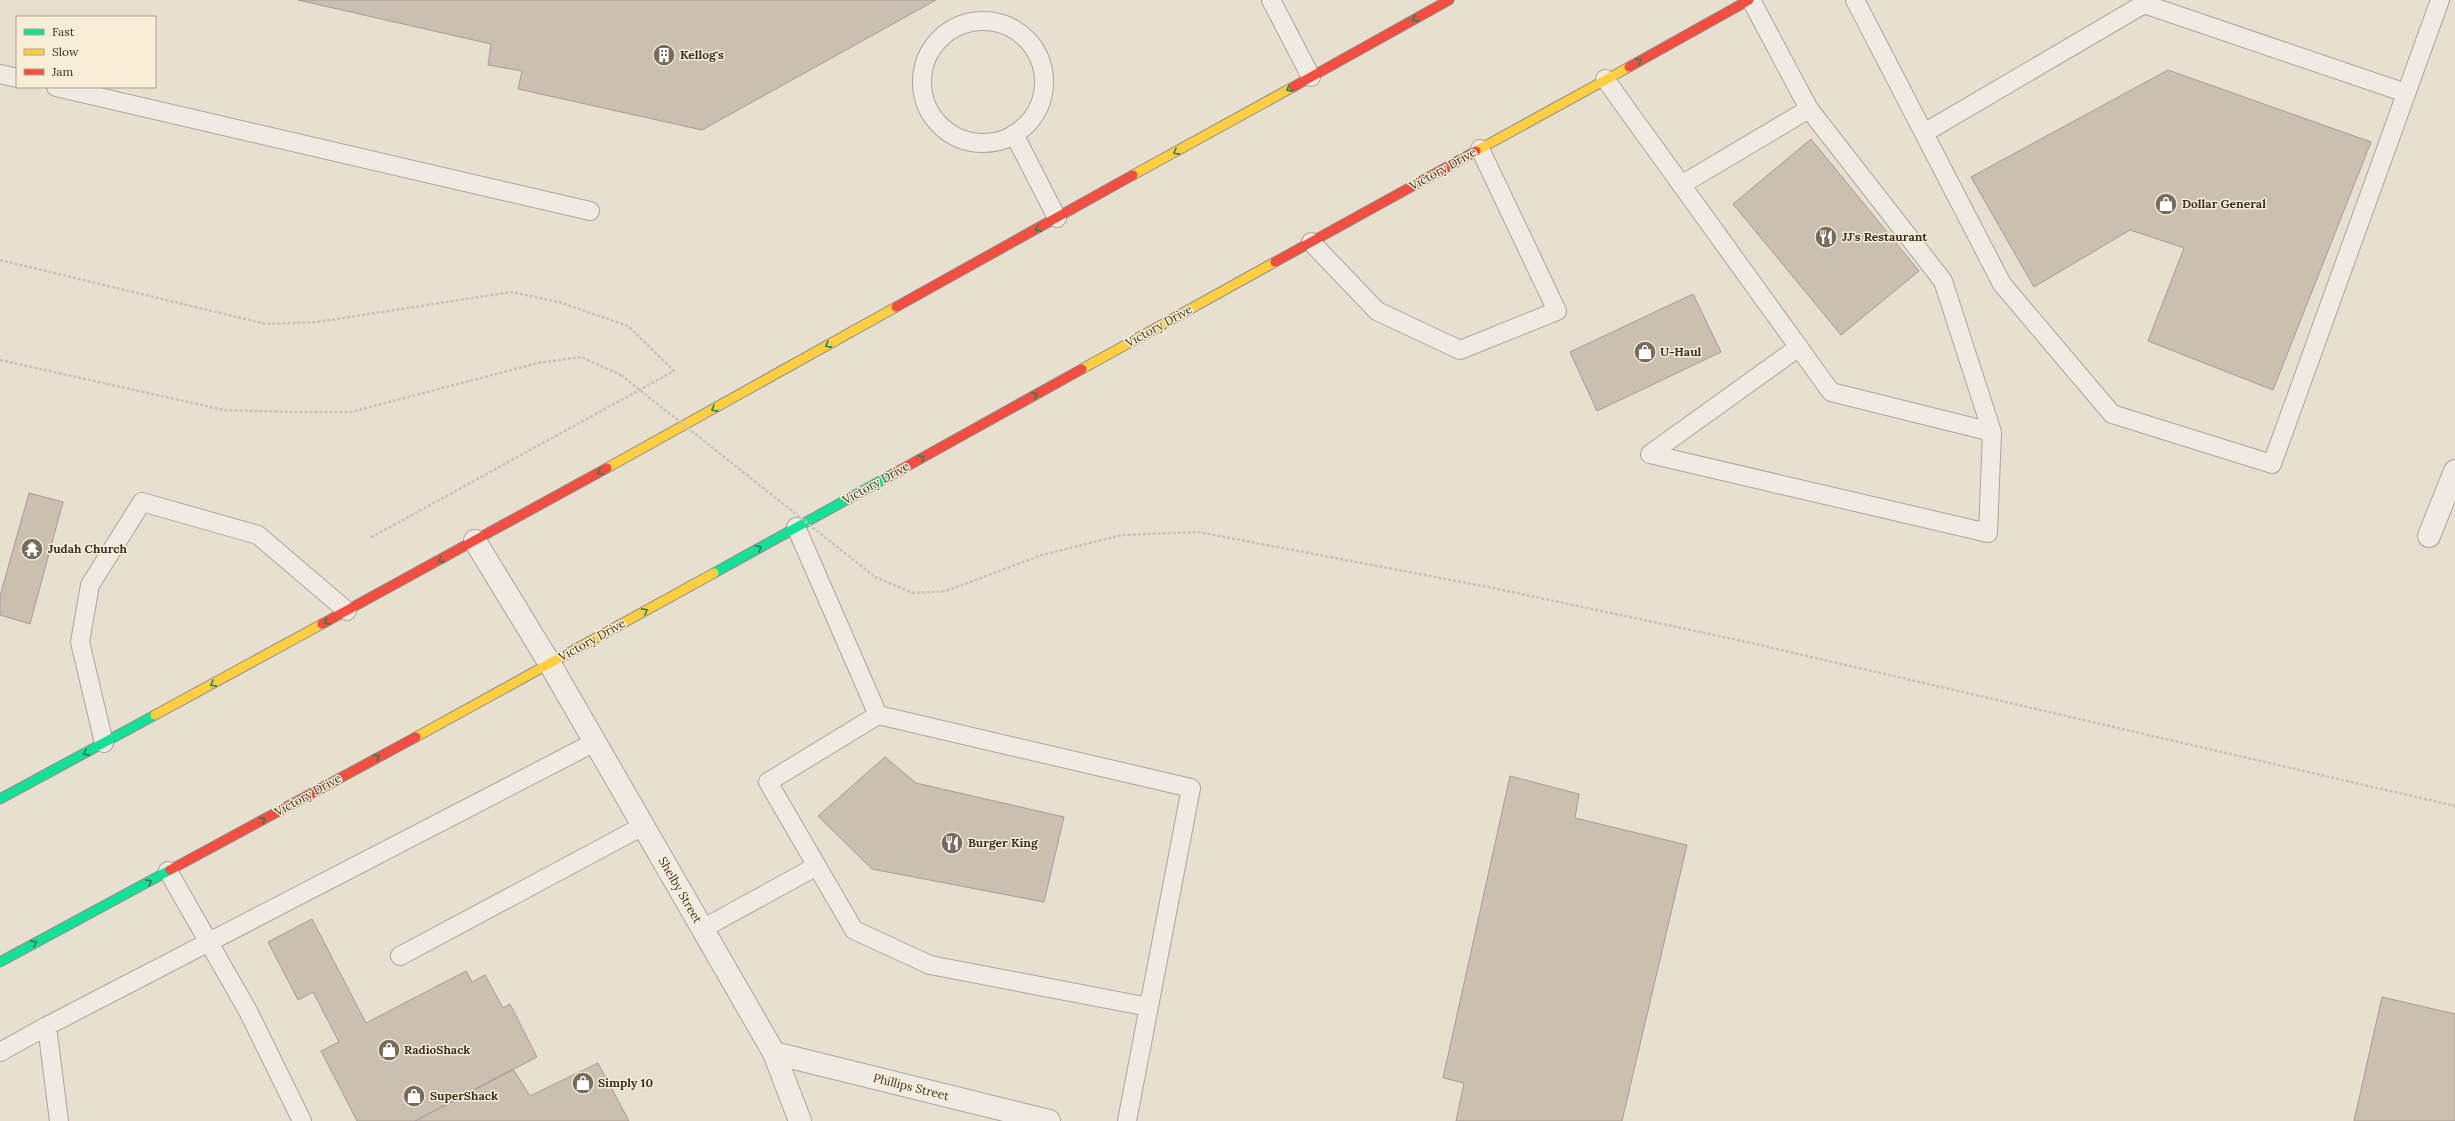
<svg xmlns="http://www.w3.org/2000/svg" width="2455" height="1121" font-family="Lora,serif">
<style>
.building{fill:#cbbfb2;stroke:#a89c90}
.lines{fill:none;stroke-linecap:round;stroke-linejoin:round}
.lane-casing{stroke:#ada599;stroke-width:20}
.street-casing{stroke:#ada599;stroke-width:24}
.fast-casing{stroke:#928b80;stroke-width:11}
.slow-casing{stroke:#928b80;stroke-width:11}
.jam-casing{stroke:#928b80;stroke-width:11}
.path{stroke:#c8c2b9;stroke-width:2.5;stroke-dasharray:3 2;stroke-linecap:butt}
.lane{stroke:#efebe3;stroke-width:18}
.street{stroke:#efebe3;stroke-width:22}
.fast{stroke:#16e098;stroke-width:9}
.slow{stroke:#ffcf43;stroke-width:9}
.jam{stroke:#f24e42;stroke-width:9}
.path-bridge{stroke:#c8c2b9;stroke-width:2.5;stroke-dasharray:3 2;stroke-linecap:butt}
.oneway{stroke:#2b7e56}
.labels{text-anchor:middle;stroke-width:3;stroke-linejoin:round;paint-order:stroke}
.poi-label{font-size:12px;font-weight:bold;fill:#3d2e20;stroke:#f7eed8;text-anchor:start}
.street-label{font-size:12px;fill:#3d2e20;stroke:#f7eed8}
</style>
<rect width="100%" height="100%" fill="#e7e0d1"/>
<path class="building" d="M298 0H936L702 130 518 89 522 71 488 65 491 44Z
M2168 70 2371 142 2273 390 2148 341 2184 248 2130 230 2034 287 1971 177Z
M1811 139 1919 271 1841 335 1733 204Z
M1693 294 1721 352 1597 411 1570 352Z
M29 493 63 502 30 624 0 615V596Z
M885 757 916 783 1064 817 1044 902 872 869 818 816Z
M1510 776 1579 794 1575 818 1687 845 1622 1121H1456L1464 1083 1443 1078Z
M312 919 366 1023 466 971 472 982 485 975 503 1008 510 1004 537 1057 415 1121H357L321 1051 339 1042 313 992 298 1000 268 942Z
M2382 997 2455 1014V1121H2354Z
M598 1063 629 1121H415L513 1069 530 1096Z"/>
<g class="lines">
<g class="lane-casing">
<path id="lane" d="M1271 0 1311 77
M1855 0 2002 284 2112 414 2272 464 2440 0
M922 82a61 61 0 1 1 122 0a61 61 0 1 1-122 0Z
M0 74 17 78
M1605 79 1831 392 1992 432 1943 281 1809 109 1751 0
M56 87 590 211
M1924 133 2144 4 2406 93
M1014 134 1057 218
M1681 185 1809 109
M1311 242 1377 311 1460 350 1557 311 1480 149
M1799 347 1650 454 1988 533 1992 432
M796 527 878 715 1191 788 1127 1121
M878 715 768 782 854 930 930 965 1149 1007
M104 743 80 642 90 585 142 502 258 535 347 611
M168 871 248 1011 302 1121
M702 929 817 866
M400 956 643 826
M47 1026 595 742
M0 1052 47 1026 59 1121"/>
</g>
<g class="street-casing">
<path id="street" d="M2429 536 2455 471
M475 541 550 664 774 1053 800 1121
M774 1053 1049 1121"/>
</g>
<g class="fast-casing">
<path id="fast" d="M714 573 893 474
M0 799 155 715
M0 962 170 870"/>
</g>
<g class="slow-casing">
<path id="slow" d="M1476 151 1629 67
M1133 175 1293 87
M1082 369 1275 262
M607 468 896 307
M155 715 322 624
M416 737 714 573"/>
</g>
<g class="jam-casing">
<path id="jam" d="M1629 67 1749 0
M1293 87 1449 0
M1275 262 1476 151
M896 307 1133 175
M893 474 1082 369
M322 624 607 468
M170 870 416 737"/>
</g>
<path class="path" d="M0 260 266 324 317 322 511 292 559 302 628 326 674 371 370 538
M0 360 224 410 290 412H351L538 363 581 357 621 375
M875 577 913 593 946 591 1042 555 1122 535 1198 532 1488 587 1738 640 2455 806"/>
<use href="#lane" class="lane"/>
<use href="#street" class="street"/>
<use href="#fast" class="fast"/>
<use href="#slow" class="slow"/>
<use href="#jam" class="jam"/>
<path class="path-bridge" d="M621 375 875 577"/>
</g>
<defs><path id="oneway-chevron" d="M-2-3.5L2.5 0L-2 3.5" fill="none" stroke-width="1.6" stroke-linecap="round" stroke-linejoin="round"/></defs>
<g class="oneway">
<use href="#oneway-chevron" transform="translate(1415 19) rotate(151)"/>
<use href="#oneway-chevron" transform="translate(1639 61) rotate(-29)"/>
<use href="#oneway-chevron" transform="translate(1289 89) rotate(151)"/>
<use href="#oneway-chevron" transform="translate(1176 152) rotate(151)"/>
<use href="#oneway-chevron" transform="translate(1038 229) rotate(151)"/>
<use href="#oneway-chevron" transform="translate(828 345) rotate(151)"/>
<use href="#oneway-chevron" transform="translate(1035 395) rotate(-29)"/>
<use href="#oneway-chevron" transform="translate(714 409) rotate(151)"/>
<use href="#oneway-chevron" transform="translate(922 458) rotate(-29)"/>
<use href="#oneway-chevron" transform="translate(600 472) rotate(151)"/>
<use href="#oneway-chevron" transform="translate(759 548) rotate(-29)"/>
<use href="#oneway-chevron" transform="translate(441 560) rotate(152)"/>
<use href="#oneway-chevron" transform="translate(645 611) rotate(-29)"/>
<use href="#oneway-chevron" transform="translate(327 622) rotate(151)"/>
<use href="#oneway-chevron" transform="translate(213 684) rotate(151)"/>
<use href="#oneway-chevron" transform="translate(86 753) rotate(152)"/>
<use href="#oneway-chevron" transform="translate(377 757) rotate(-29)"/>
<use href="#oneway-chevron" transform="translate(263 820) rotate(-29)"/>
<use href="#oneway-chevron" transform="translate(149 882) rotate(-28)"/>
<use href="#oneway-chevron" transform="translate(34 943) rotate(-28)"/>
</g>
<defs>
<g id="building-disc" transform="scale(1.15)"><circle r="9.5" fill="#786c5e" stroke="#f7eed8"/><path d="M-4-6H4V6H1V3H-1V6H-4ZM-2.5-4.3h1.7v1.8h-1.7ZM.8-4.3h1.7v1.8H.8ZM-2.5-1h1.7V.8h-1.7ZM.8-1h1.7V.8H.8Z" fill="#fff"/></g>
<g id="shop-disc" transform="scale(1.15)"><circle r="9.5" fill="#786c5e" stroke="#f7eed8"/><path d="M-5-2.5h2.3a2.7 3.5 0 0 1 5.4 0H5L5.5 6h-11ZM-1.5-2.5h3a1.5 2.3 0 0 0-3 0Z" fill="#fff"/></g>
<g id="restaurant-disc" transform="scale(1.15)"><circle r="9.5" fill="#786c5e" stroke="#f7eed8"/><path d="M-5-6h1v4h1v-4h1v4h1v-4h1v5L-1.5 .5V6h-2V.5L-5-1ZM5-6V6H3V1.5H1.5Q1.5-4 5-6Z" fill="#fff"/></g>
<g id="temple-disc" transform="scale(1.15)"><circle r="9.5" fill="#786c5e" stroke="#f7eed8"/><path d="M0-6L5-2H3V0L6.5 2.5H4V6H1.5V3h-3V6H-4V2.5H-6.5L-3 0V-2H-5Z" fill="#fff"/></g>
</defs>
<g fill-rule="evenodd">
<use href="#building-disc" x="664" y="55"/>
<use href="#shop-disc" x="2166" y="204"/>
<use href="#restaurant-disc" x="1826" y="237"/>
<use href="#shop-disc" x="1645" y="352"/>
<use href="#temple-disc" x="32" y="549"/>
<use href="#restaurant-disc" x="952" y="843"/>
<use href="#shop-disc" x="389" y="1050"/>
<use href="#shop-disc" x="583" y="1083"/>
<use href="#shop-disc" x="414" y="1096"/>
</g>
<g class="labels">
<g class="poi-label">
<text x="680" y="59">Kellog's</text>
<text x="2182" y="208">Dollar General</text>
<text x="1842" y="241">JJ's Restaurant</text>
<text x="1660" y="356">U-Haul</text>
<text x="48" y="553">Judah Church</text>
<text x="968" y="847">Burger King</text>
<text x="404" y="1054">RadioShack</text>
<text x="598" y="1087">Simply 10</text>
<text x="430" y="1100">SuperShack</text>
</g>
<g class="street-label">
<text transform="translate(1443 169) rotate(-29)" y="4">Victory Drive</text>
<text transform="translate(1159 326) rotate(-29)" y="4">Victory Drive</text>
<text transform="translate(876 483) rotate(-29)" y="4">Victory Drive</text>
<text transform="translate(592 640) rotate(-29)" y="4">Victory Drive</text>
<text transform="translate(308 795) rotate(-29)" y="4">Victory Drive</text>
<text transform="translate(680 890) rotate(60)" y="4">Shelby Street</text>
<text transform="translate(911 1087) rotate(14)" y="4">Phillips Street</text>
</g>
</g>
<rect x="16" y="16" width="140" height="72" fill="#f7eed8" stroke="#ada18e"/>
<rect x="24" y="29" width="20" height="6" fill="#16e098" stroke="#ada18e"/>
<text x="52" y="36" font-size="12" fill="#3d2e20">Fast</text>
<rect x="24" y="49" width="20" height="6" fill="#ffcf43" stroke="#ada18e"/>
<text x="52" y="56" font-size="12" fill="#3d2e20">Slow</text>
<rect x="24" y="69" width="20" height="6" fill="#f24e42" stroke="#ada18e"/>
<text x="52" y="76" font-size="12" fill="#3d2e20">Jam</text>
</svg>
